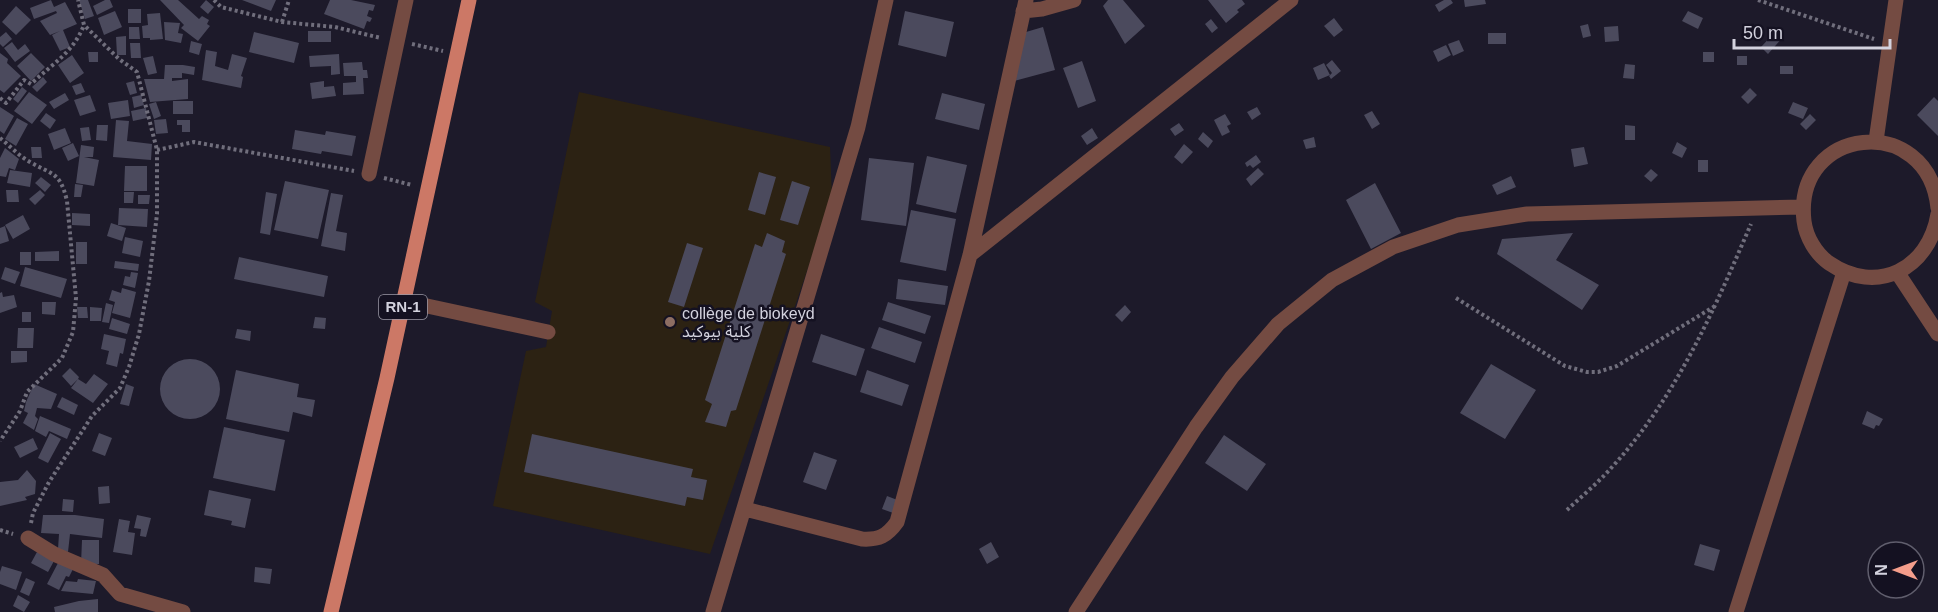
<svg xmlns="http://www.w3.org/2000/svg" width="1938" height="612" font-family="Helvetica,'Noto Sans Arabic',sans-serif">
<style>
.education{fill:#2c2213}
.building{fill:#4b4a5d}
.lines{fill:none;stroke-linecap:round;stroke-linejoin:round}
.path{stroke:#706e7c;stroke-width:4;stroke-dasharray:3 3;stroke-linecap:butt}
.minor{stroke:#744b42;stroke-width:15}
.major{stroke:#cc7866;stroke-width:15}
.education-dot{fill:#8d6e63;stroke:#141121;stroke-width:2}
.labels{text-anchor:middle;stroke-width:5;stroke-linejoin:round;paint-order:stroke}
.shield{fill:#141121;stroke:#9a98a5;stroke-width:1.5}
.shield-label{font-size:15px;font-weight:bold;fill:#d3d2de}
.poi-label{font-size:16px;fill:#d3d2de;stroke:#141121;text-anchor:start}
</style>
<rect width="100%" height="100%" fill="#1d1a2a"/>
<path class="education" d="M579 92 830 147 832 198 710 554 493 506 526 351 546 347 552 311 535 302Z"/>
<path class="building" d="M51 0 54 7 65 2 77 24 63 30 70 47 60 51 52 35 60 31 50 35 40 21 57 13 56 11 34 19 30 8Z
M79 0H88L94 16 85 19Z
M105 0H110L113 7 97 15 93 6Z
M160 0H178L199 19 202 16 209 20 207 24 210 26 198 41 181 28 184 25Z
M206 0 214 7 208 14 200 7Z
M242 0H276L271 11Z
M330 0H351L375 5 373 11 369 10 367 16 372 18 370 22 367 21 364 29 324 14Z
M1108 0H1123L1145 26 1125 44 1103 6Z
M1208 0H1242L1245 4 1237 10 1239 12 1226 23Z
M1444 0H1451L1453 3 1439 12 1435 5Z
M1464 0H1485L1486 4 1465 7Z
M16 6 31 20 16 35 2 22Z
M128 9H141V23H128Z
M115 11 122 27 104 35 98 18Z
M905 11 954 22 946 57 898 45Z
M1688 11 1703 18 1698 29 1682 21Z
M160 13 163 39 150 40V38H143L142 26 148 25 147 14Z
M1334 18 1343 30 1334 37 1324 26Z
M1211 19 1218 28 1212 33 1205 24Z
M164 22 180 23 178 33 183 34 181 43 165 40Z
M1588 24 1591 36 1583 38 1580 26Z
M1618 26 1619 41 1605 42 1604 27Z
M129 27H139L140 39H129Z
M1043 27 1055 70 1014 81 1026 32Z
M1777 30 1784 36 1768 54 1761 47Z
M308 31H331V42H308Z
M6 32 12 39 3 47 0 44V37Z
M254 32 299 43 294 63 249 52Z
M1488 33H1506V44H1488Z
M126 36V55H117L116 37Z
M1459 40 1464 51 1453 56 1448 44Z
M191 41 202 44 199 55 189 52Z
M12 42 18 50 25 44 30 51 15 62 4 48Z
M130 43H140L141 58H131Z
M1446 45 1451 55 1438 62 1433 51Z
M206 50 217 52 215 66 228 70 232 54 247 58 241 76 243 77 241 88 202 80Z
M88 52H98V62H89Z
M1703 52H1714V62H1703Z
M0 53 8 59 7 63 21 76 4 93 0 90Z
M31 53 45 67 31 81 17 66Z
M339 54 340 74 331 75V66L310 67 309 56Z
M72 55 84 73 70 83 58 65Z
M153 56 157 73 148 75 143 58Z
M1737 56H1747V65H1737Z
M1332 60 1341 71 1331 79 1329 76 1332 73 1326 65Z
M1082 61 1096 101 1078 108 1063 68Z
M362 62 363 70H367L368 78H363L364 94 343 95V83L356 82V76H344L343 63Z
M1324 63 1330 75 1318 80 1313 68Z
M1625 64 1635 65 1634 79 1623 78Z
M165 65H183L195 67 194 75 182 73V78H172V81L188 79V99L150 102 144 79H164Z
M1780 66H1793V74H1780Z
M43 77 47 82 37 92 32 87Z
M134 81 137 93 130 95 126 83Z
M324 81V87L334 86 336 96 312 99 310 83Z
M81 83 85 92 76 95 72 86Z
M22 87 27 91 18 103 13 99Z
M1750 88 1757 95 1748 104 1741 97Z
M29 92 47 105 32 124 14 111Z
M65 93 69 100 54 109 49 102Z
M942 93 985 104 979 130 935 119Z
M90 95 96 111 80 116 74 100Z
M141 95 144 105 134 108 132 97Z
M1934 97 1938 101V136L1917 115Z
M128 100 130 116 111 119 108 103Z
M173 101H193V114H173Z
M156 102 161 116 154 119 149 104Z
M1793 102 1808 108 1803 119 1788 113Z
M0 107 14 116 4 134 0 131Z
M1257 107 1261 114 1252 120 1247 112Z
M146 108 147 118 133 121 131 111Z
M1372 111 1380 124 1372 129 1364 115Z
M46 113 56 120 50 129 40 121Z
M1225 114 1231 124 1227 126 1230 132 1222 136 1214 120Z
M1810 114 1816 120 1806 130 1800 124Z
M17 118 28 124 16 146 5 139Z
M166 119 168 133 156 134 154 120Z
M116 120 129 121 127 141 152 144 151 160 113 157Z
M177 120H190V132H182V125H177Z
M1179 123 1184 130 1175 136 1170 129Z
M97 125H108L107 141 96 140Z
M1625 125 1635 126V140H1625Z
M89 127 91 140 82 141 80 128Z
M65 128 71 143 54 150 48 134Z
M1092 128 1098 138 1087 145 1081 136Z
M295 130 325 135 326 131 356 136 352 156 322 151 321 154 292 149Z
M1203 132 1213 141 1208 148 1198 139Z
M1314 137 1316 147 1306 149 1303 140Z
M1677 142 1687 148 1682 158 1672 153Z
M73 143 79 156 68 161 62 148Z
M1184 144 1193 152 1182 164 1174 157Z
M81 145 94 147 93 157H84L99 160 94 186 76 183Z
M31 147H41L42 158H32Z
M1584 147 1588 164 1574 167 1571 149Z
M5 148 19 159 15 170 9 168 6 177 0 176V158Z
M1256 155 1261 162 1253 168 1250 165 1247 167 1245 163Z
M927 156 967 165 956 213 916 204Z
M869 158 914 163 906 226 861 220Z
M1698 160H1708V172H1698Z
M125 166H147V191H124Z
M1258 168 1264 174 1251 186 1246 179Z
M1651 169 1658 175 1651 182 1644 176Z
M10 170 32 173 30 187 7 183Z
M759 172 776 177 765 215 748 210Z
M1511 176 1516 187 1497 195 1492 185Z
M41 177 51 185 45 192 35 183Z
M285 181 329 190 318 239 274 230Z
M792 181 810 187 798 225 780 220Z
M1375 183 1401 233 1371 249 1346 200Z
M75 184 83 185 81 197H74Z
M6 190H18L19 202H7Z
M40 190 45 195 35 205 29 199Z
M124 192H134L133 203H124Z
M266 192 277 194 270 235 260 233Z
M331 193 343 195 336 231 347 233 345 251 321 246Z
M138 195H150L149 204H138Z
M119 208 148 209 147 227 118 225Z
M911 210 956 219 946 271 900 262Z
M72 213 90 214V226L72 225Z
M23 215 30 229 13 239 5 225Z
M111 223 126 228 122 241 107 236Z
M5 226 9 241 0 244V228Z
M767 233 785 241 782 252 786 254 736 410 731 411 726 427 705 422 712 404 705 400 755 244 762 247Z
M1573 233 1556 260 1599 285 1582 310 1497 254 1502 239Z
M125 237 143 241 140 257 122 253Z
M76 242H87V264H76Z
M687 243 703 248 684 307 668 302Z
M59 251V261H35V252Z
M20 252H31V265H20Z
M239 257 328 276 324 297 234 279Z
M115 261 139 264 138 271 114 268Z
M5 267 20 272 15 284 1 279Z
M25 267 67 279 61 298 20 286Z
M131 272 138 273 135 288 123 285 125 276 130 277Z
M898 279 948 286 945 305 896 299Z
M122 288 136 292 130 318 112 313 115 302 109 300 112 290 121 293Z
M2 292 3 297 14 295 17 307 0 313V293Z
M42 302H56L55 315 42 314Z
M888 302 931 316 925 334 882 320Z
M106 303 113 305 109 323 102 322Z
M1125 305 1131 312 1122 322 1115 315Z
M77 307H87L88 318H78Z
M90 307 102 308 101 321H90Z
M22 312H31V322H22Z
M315 317 326 318 325 329 313 328Z
M112 318 130 324 127 334 109 329Z
M879 327 922 342 915 363 871 348Z
M18 328H34L33 348H17Z
M237 329 251 331 250 341 235 338Z
M104 334 126 339 123 354 120 353 117 367 106 364 109 351 101 349Z
M821 334 865 349 856 376 812 362Z
M11 351H27V362L11 363Z
M160 389a30 30 0 1 1 60 0a30 30 0 1 1-60 0Z
M1491 364 1536 390 1505 439 1460 413Z
M70 368 79 377 78 379 86 384 94 374 108 384 93 403 71 388 78 379 71 386 62 376Z
M236 370 299 384 297 397 315 400 312 417 293 412 289 432 226 419Z
M867 370 909 385 902 406 860 392Z
M34 384 57 394 51 409 37 408 35 416 38 419 34 430 23 423 28 413 24 411 26 402Z
M126 384 134 387 129 406 120 404Z
M62 397 78 405 74 415 57 407Z
M1867 411 1883 419 1879 426 1876 425 1874 429 1862 424Z
M40 416 71 429 67 439 49 431 46 437 35 431Z
M224 427 285 440 275 491 213 478Z
M50 433 61 439 48 463 38 458Z
M99 433 112 438 105 456 92 451Z
M532 434 693 469 691 477 707 480 703 500 687 497 685 506 524 472Z
M1224 435 1266 464 1247 491 1205 463Z
M33 438 38 449 20 458 14 447Z
M814 452 837 460 826 490 803 482Z
M27 470 36 481 35 494 25 497 27 500 0 506V482L18 480Z
M109 486 110 503 99 504 98 487Z
M209 490 251 499 245 528 231 525 232 521 204 515Z
M887 496 900 501 896 514 882 509Z
M63 499 74 500 73 512 62 511Z
M43 515H75L104 519 102 538 70 534 68 552 58 549 59 534 41 533Z
M137 515 151 518 146 537 140 536 141 529 134 528Z
M119 519 130 521 128 532 135 533 132 555 113 552Z
M82 540H99V564H81Z
M991 542 999 557 987 564 979 549Z
M1700 544 1720 550 1714 571 1694 565Z
M37 552 54 561 48 572 31 563Z
M58 563 73 569 69 577 66 576 59 590 47 584Z
M2 566 22 572 16 590 0 584V572Z
M255 567 272 569 270 584 254 582Z
M26 578 35 582 29 596 20 592Z
M78 579 96 581 93 594 61 591 66 581 77 582Z
M18 595 30 602 24 612 13 606Z
M98 599V612H55L54 607 79 601Z"/>
<g class="lines">
<path class="path" d="M214 0 221 7 282 22 335 27 381 38
M1758 0 1874 39
M282 22 289 0
M412 44 443 51
M0 98 6 103 24 80 31 84C52 64 73 53 84 25
M0 138C10 146 19 156 30 162 52 175 60 171 67 201L76 298 73 332 62 358 27 392 20 411 0 441
M157 150 194 142 354 171
M384 178 412 185
M1456 298 1565 366 1587 372H1598L1617 366 1715 306
M1567 510C1582 496 1599 482 1613 466 1677 396 1714 310 1751 224
M31 523 33 513 49 482 92 416 120 388 129 367 139 334 149 281 157 214V150L137 72 119 59 84 25 78 0
M0 530 13 534"/>
<path class="minor" d="M1023 11 1042 9 1074 0
M1876 141 1896 0
M369 174 406 0
M1938 208C1928 111 1793 126 1804 221 1806 237 1816 254 1829 263 1877 296 1929 269 1938 214
M970 255 1291 0
M1897 272 1938 334
M404 301 548 332
M745 509 862 539C879 540 887 536 897 522L970 255 1026 0
M28 538 54 554 103 575 120 594 183 612
M713 612 858 127 886 0
M1076 612 1196 427 1232 377 1278 324 1332 280 1393 247 1458 225 1527 214 1802 207
M1736 612 1844 272"/>
<path class="major" d="M331 612 387 378 469 0"/>
</g>
<circle class="education-dot" cx="670" cy="322" r="6"/>
<g class="labels">
<rect class="shield" x="379" y="295" width="48" height="24" rx="4.5"/>
<g class="shield-label">
<text x="403" y="312">RN-1</text>
</g>
<g class="poi-label">
<text x="682" y="319">collège de biokeyd<tspan x="682" dy="18">كلية بيوكيد</tspan></text>
</g>
</g>
<g transform="translate(1896 570) rotate(270)"><circle r="28" fill="#141121" stroke="#605e6d" stroke-width="1.5"/>
<path d="M0-4.5L10 22L0 15L-10 22Z" fill="#f49d8b"/>
<text y="-9" font-size="16" font-weight="bold" text-anchor="middle" fill="#d3d2de">N</text>
</g>
<path d="M1734 39v9h156v-9" fill="none" stroke="#d3d2de" stroke-width="3"/>
<text x="1743" y="39" font-size="18" fill="#d3d2de" stroke="#141121" stroke-width="4.5" paint-order="stroke">50 m</text>
</svg>
